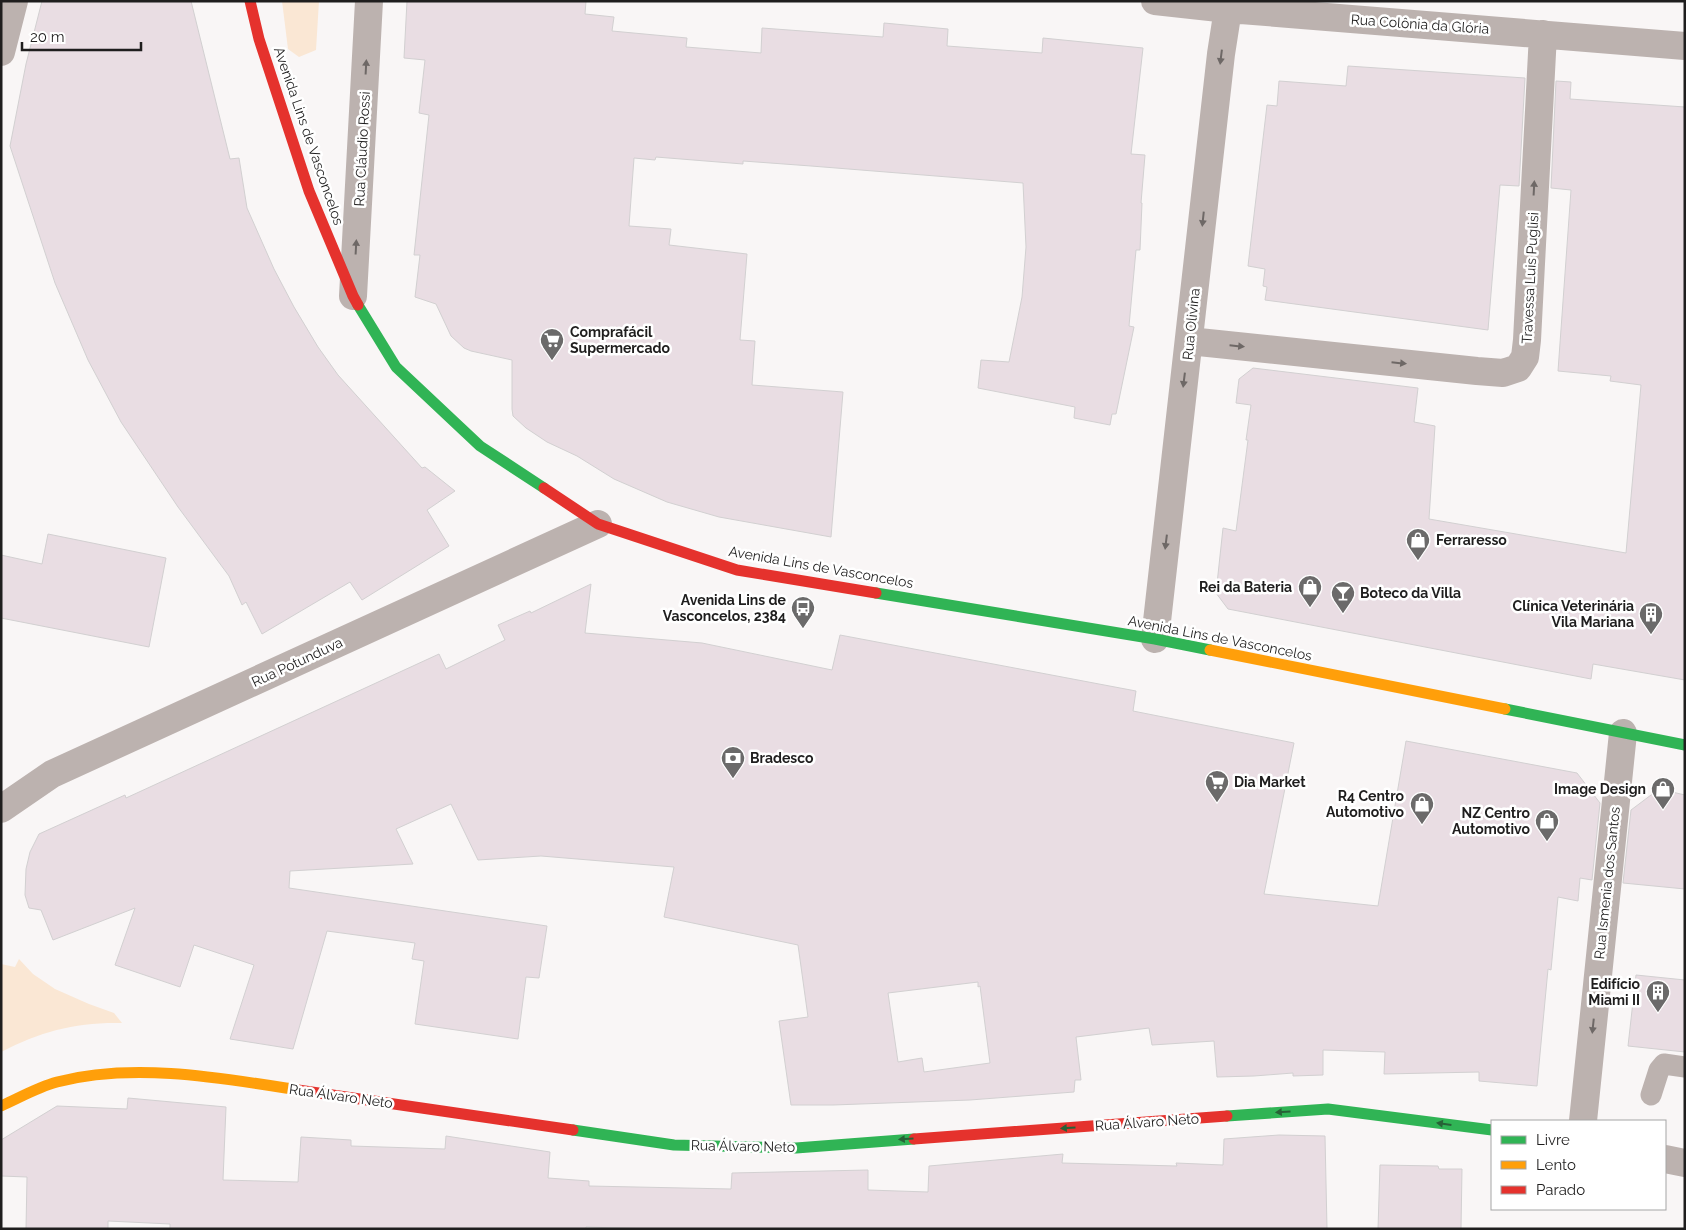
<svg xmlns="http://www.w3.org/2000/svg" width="1686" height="1230" font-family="Raleway,sans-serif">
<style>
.green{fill:#fae7d4}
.building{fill:#e9dde3;stroke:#d2d0d1;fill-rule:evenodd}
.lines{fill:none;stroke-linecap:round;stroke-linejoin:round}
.lane{stroke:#bcb2af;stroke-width:21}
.street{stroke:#bcb2af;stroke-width:28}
.fast{stroke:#30b455;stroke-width:11}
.slow{stroke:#ff9f0a;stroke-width:11}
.jam{stroke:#e5322d;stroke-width:11}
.oneway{fill:#6e6866}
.oneway2{fill:#276237}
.labels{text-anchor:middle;stroke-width:5;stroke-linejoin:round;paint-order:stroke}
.street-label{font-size:14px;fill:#1f1e1e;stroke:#fff}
.poi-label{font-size:14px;font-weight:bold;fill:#1f1e1e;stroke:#fff;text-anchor:end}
</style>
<rect width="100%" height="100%" fill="#f9f6f6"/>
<path class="green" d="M282 1H319L316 50 299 57 288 49Z
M19 959 33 974 55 989 89 1004 114 1013 122 1023C76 1022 42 1031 1 1052V964L15 967Z"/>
<path class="building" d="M42 1H191L230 159 239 158 247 208 274 269 294 307 318 347 338 375 422 468 425 467 455 491 427 510 449 546 362 600 350 582 262 634 246 602 242 605 229 576 178 507 121 422 88 360 55 283 10 146 26 64Z
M407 1H586L585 14 614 17 612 31 687 38 686 47 761 53 762 28 883 37 884 23 948 29 947 46 1042 53 1043 38 1143 48 1131 154 1145 155 1141 203H1142L1140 250H1136L1129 326 1134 327 1116 414H1112L1110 425 1074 418 1075 407 978 388 981 360 1009 362 1022 297 1026 247 1023 183 811 166 743 161V164L656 157 655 160 634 158 629 226 671 229 669 245 747 254 740 340 755 341 752 385 843 392 831 537 719 517 667 502 614 479 577 456 547 442 526 428 513 416 512 409V360L471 351 464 348 451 336 436 304 415 297 420 255H414L429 115 419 113 425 60 404 58Z
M1348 66 1525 78 1519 186 1500 185 1488 330 1265 300 1267 287 1263 286 1265 269 1248 266 1267 105 1277 106 1279 81 1346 86Z
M1556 81 1571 82 1570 99 1685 107V680L1593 664 1591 679 1228 609 1216 593 1223 528 1236 531 1248 440H1246L1251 405 1236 403 1239 379 1253 368 1418 388 1414 422 1435 426 1429 519 1626 553 1641 385 1610 381 1611 376 1558 371 1571 190 1551 188Z
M48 534 166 558 149 647 1 618V555L42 564Z
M591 584 585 633 702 643 832 670 840 635 1136 691 1133 711 1294 743 1264 894 1378 906 1406 741 1577 773 1600 803 1592 880 1580 878 1578 901 1558 897 1551 970 1548 969 1537 1086 1479 1081V1072L1384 1074 1385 1052 1323 1050V1075L1293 1076V1073L1254 1076 1217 1077 1214 1041 1152 1045 1149 1028 1076 1037 1081 1080H1075L1074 1092 970 1100 833 1105H791L779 1021 808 1017 798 945 664 917 674 867 541 856 478 860 451 804 396 829 413 864 290 871 289 888 547 926 539 978 526 977 518 1039 415 1024 424 961 412 959 415 943 327 931 293 1049 230 1039 254 965 194 945 180 987 115 965 135 908 53 940 41 910 29 908 25 895 26 869 30 852 39 834 125 795 126 798 439 654 446 669 505 640 498 625 530 611 531 613ZM978 982V987L980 986 990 1063 924 1072 922 1058 898 1062 888 993Z
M1659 789 1685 795V889L1623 883 1631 810Z
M1636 975 1685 980V1052L1628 1046Z
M128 1098 226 1107 223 1180 298 1182 301 1137 351 1140V1146L445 1149 446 1136 550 1152 548 1178 589 1181V1186L731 1189 732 1173 868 1170V1190L928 1192 929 1166 1063 1154 1062 1163 1177 1166 1176 1163 1223 1165 1224 1139 1279 1135 1325 1136 1327 1229H651L586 1227V1229H170V1224L108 1221V1229H26L27 1177 1 1176V1140L57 1106 127 1109Z
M1380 1165 1438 1166 1439 1169H1462L1461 1229H1378Z"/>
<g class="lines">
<path class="lane" d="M1651 1095 1659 1070 1664 1064 1685 1067"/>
<path class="street" d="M1155 1 1228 9 1685 46
M1 52 14 1
M353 296 369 1
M1189 341 1477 371 1503 373 1518 368 1525 357 1527 340 1543 34
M1155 639 1221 54 1228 9
M1 809 52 774 598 524
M1583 1121 1623 733
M1665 1159 1685 1163"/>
<path class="fast" d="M358 305 396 367 480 446 544 488
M876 593 1155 639 1210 650
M1505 709 1685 745
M1227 1116 1328 1109 1492 1130
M573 1130 674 1145 796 1148 914 1139"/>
<path class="slow" d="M1210 650 1505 709
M1 1106C19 1098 38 1087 57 1082 133 1062 222 1078 298 1090"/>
<path class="jam" d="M250 1 259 39 309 191 353 296 358 305
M544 488 598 524 737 570 876 593
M298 1090 573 1130
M914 1139 1227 1116"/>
</g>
<defs><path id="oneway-solid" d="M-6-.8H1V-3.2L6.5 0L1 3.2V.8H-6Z" transform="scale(1.25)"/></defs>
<g class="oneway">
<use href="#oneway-solid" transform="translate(1221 57) rotate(97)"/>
<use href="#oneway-solid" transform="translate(366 67) rotate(-87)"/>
<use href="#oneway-solid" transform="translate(1534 188) rotate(-87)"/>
<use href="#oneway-solid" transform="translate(1203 219) rotate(96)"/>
<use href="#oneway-solid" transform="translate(356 247) rotate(-87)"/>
<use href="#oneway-solid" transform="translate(1237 346) rotate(6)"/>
<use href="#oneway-solid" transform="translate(1399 363) rotate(6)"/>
<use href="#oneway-solid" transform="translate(1184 380) rotate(97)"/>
<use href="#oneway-solid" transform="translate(1166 542) rotate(97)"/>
<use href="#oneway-solid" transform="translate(1593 1026) rotate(96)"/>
</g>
<g class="oneway2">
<use href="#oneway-solid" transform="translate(1283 1112) rotate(176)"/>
<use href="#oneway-solid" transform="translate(1444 1124) rotate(-172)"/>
<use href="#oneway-solid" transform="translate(1068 1128) rotate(176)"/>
<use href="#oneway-solid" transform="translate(906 1139) rotate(176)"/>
</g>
<defs>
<g id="supermarket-pin" transform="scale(1.25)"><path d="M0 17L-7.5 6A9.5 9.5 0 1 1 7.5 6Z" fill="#6b6a6a" stroke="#fff"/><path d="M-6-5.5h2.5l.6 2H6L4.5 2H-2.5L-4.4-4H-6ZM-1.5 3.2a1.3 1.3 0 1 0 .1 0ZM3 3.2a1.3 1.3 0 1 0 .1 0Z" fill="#fff"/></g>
<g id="shop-pin" transform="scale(1.25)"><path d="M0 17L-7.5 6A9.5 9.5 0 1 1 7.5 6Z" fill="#6b6a6a" stroke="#fff"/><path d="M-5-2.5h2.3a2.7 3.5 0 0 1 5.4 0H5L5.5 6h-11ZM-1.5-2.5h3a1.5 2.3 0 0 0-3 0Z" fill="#fff"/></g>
<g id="bar-pin" transform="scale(1.25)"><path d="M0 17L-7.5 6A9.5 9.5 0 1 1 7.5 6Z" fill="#6b6a6a" stroke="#fff"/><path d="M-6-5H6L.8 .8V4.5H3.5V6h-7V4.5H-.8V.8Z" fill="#fff"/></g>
<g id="bus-pin" transform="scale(1.25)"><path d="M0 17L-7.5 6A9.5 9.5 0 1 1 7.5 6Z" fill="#6b6a6a" stroke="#fff"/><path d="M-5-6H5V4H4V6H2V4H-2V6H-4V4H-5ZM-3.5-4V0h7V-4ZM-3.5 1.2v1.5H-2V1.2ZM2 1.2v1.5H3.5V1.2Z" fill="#fff"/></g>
<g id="building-pin" transform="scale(1.25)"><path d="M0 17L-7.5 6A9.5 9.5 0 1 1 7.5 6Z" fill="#6b6a6a" stroke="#fff"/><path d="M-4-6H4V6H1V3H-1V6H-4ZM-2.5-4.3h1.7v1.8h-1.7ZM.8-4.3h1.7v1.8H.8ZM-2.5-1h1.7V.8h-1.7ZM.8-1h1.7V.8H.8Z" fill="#fff"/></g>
<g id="bank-pin" transform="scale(1.25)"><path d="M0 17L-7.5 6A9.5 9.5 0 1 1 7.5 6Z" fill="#6b6a6a" stroke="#fff"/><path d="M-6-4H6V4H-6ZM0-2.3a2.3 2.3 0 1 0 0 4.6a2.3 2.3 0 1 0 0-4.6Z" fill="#fff"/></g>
</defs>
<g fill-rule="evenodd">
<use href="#supermarket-pin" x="552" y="340"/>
<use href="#shop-pin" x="1418" y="540"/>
<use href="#shop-pin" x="1310" y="587"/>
<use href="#bar-pin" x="1343" y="593"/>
<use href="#bus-pin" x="803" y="608"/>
<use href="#building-pin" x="1651" y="614"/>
<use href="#bank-pin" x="733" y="758"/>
<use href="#supermarket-pin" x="1217" y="782"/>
<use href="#shop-pin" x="1663" y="789"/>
<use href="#shop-pin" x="1422" y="804"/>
<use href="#shop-pin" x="1547" y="821"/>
<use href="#building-pin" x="1658" y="992"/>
</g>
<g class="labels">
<g class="street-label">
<text transform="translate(1420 24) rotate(4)" y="5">Rua Colônia da Glória</text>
<text transform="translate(309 136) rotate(71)" y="5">Avenida Lins de Vasconcelos</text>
<text transform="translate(362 149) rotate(-87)" y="5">Rua Cláudio Rossi</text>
<text transform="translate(1530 278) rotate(-87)" y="5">Travessa Luis Puglisi</text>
<text transform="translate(1191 324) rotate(-84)" y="5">Rua Olivina</text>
<text transform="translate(821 567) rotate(10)" y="5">Avenida Lins de Vasconcelos</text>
<text transform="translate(1220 638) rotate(11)" y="5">Avenida Lins de Vasconcelos</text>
<text transform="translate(297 662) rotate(-25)" y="5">Rua Potunduva</text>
<text transform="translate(1607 883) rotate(-84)" y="5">Rua Ismenia dos Santos</text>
<text transform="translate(341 1096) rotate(8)" y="5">Rua Álvaro Neto</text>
<text transform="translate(1147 1122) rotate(-4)" y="5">Rua Álvaro Neto</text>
<text transform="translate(743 1146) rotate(1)" y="5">Rua Álvaro Neto</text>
</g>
<g class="poi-label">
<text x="570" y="337" text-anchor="start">Comprafácil<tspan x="570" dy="16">Supermercado</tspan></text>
<text x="1436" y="545" text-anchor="start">Ferraresso</text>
<text x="1292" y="592">Rei da Bateria</text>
<text x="1360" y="598" text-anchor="start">Boteco da Villa</text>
<text x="786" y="605">Avenida Lins de<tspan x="786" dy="16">Vasconcelos, 2384</tspan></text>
<text x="1634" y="611">Clínica Veterinária<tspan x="1634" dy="16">Vila Mariana</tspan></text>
<text x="750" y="763" text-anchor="start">Bradesco</text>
<text x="1234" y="787" text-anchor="start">Dia Market</text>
<text x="1646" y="794">Image Design</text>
<text x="1404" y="801">R4 Centro<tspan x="1404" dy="16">Automotivo</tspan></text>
<text x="1530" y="818">NZ Centro<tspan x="1530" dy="16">Automotivo</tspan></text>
<text x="1640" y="989">Edifício<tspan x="1640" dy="16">Miami II</tspan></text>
</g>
</g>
<rect width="1686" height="1230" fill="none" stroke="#1f1e1e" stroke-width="5"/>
<rect x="1491" y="1120" width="175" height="90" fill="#ffffff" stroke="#a5a5a5"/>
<rect x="1501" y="1136" width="25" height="8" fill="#30b455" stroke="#a5a5a5"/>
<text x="1536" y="1145" font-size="15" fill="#1f1e1e">Livre</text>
<rect x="1501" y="1161" width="25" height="8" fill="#ff9f0a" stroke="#a5a5a5"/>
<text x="1536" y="1170" font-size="15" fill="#1f1e1e">Lento</text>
<rect x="1501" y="1186" width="25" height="8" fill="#e5322d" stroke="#a5a5a5"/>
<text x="1536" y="1195" font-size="15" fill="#1f1e1e">Parado</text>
<path d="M22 42v8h119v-8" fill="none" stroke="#1f1e1e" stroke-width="2.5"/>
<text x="30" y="42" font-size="15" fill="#1f1e1e" stroke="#ffffff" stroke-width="4" paint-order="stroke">20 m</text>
</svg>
